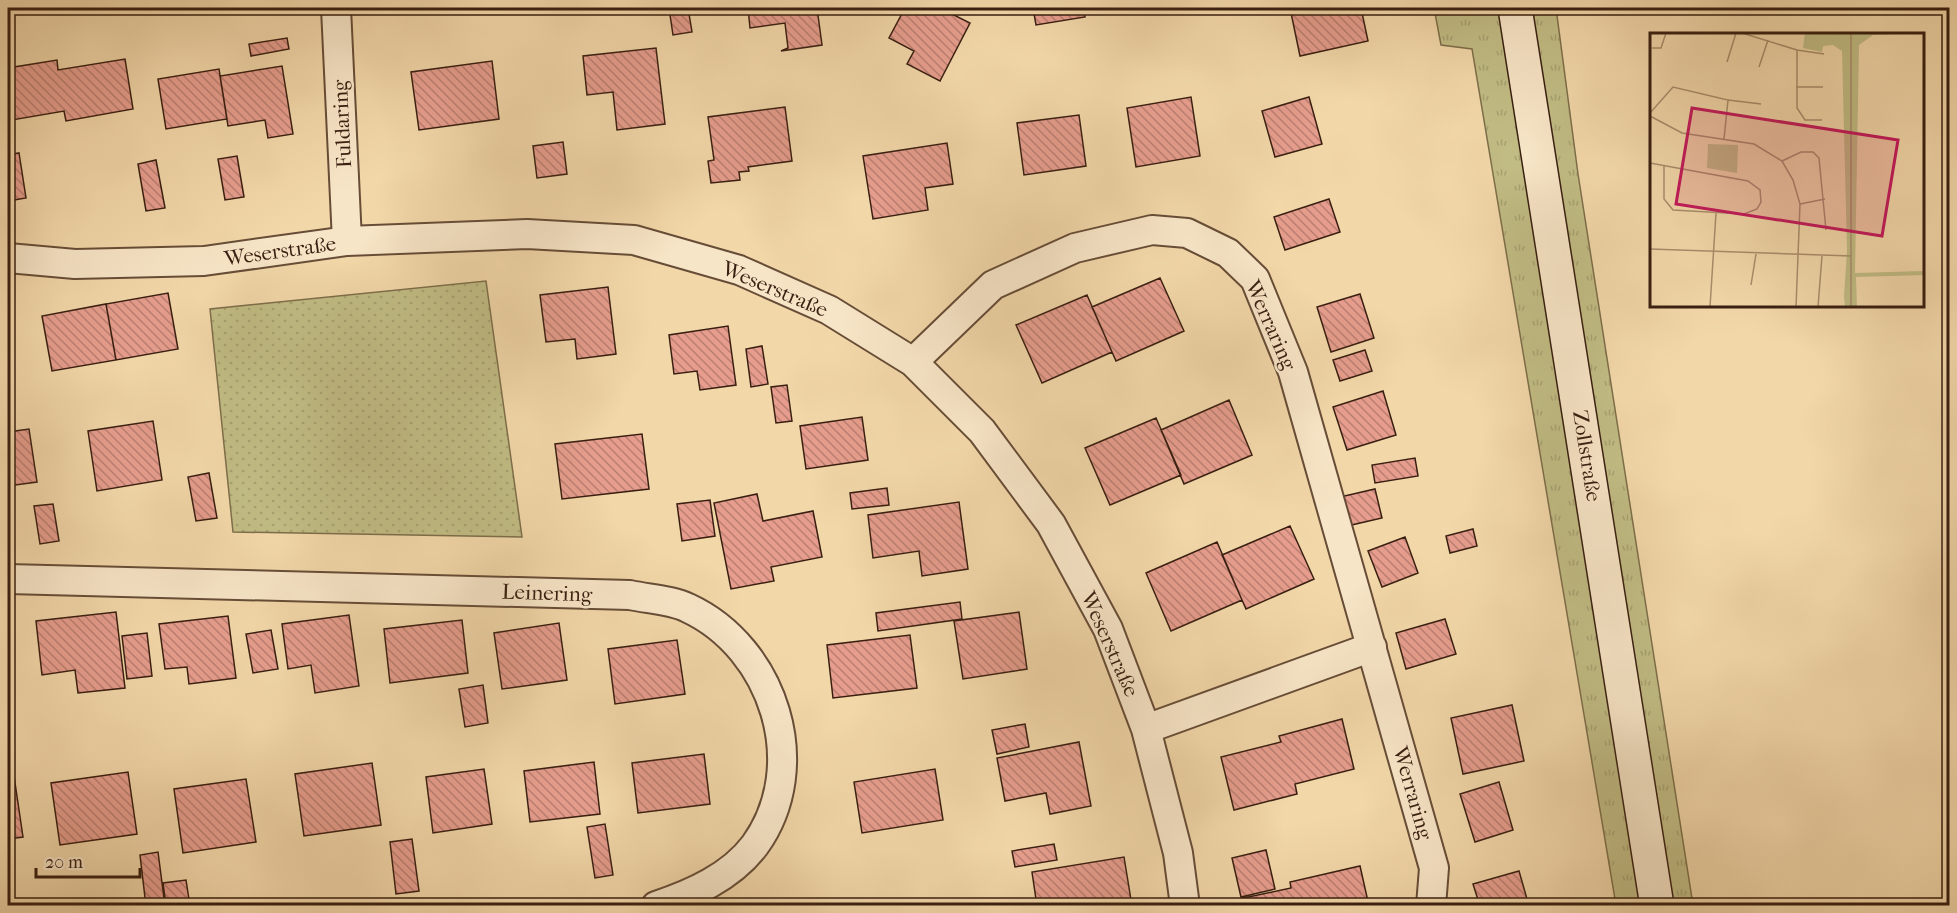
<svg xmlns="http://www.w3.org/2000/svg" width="1957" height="913" font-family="'IM FELL French Canon',serif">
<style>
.grass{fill:url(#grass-tufts);stroke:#7d6e4a;stroke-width:1.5}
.park{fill:url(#park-dots);stroke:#7d6e4a;stroke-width:1.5}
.building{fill:url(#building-back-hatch);stroke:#391f11;stroke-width:1.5}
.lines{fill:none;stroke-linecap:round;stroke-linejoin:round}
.street-casing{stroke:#674d37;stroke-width:32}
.secondary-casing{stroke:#391f11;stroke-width:36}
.street{stroke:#f7e5c7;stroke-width:28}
.secondary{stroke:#f7e5c7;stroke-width:33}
.labels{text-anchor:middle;stroke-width:5;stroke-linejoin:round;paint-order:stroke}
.street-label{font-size:21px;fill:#391f11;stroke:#f7e5c7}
.inset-road{fill:none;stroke:#a88d6c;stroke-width:1.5}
.view{fill:#c2185b;fill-opacity:0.15;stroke:#c2185b;stroke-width:3}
.inset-edge{fill:none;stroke:#391f11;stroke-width:3}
</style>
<defs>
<pattern id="grass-tufts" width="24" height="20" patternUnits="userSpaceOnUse" patternTransform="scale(1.5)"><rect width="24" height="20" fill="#c1bc84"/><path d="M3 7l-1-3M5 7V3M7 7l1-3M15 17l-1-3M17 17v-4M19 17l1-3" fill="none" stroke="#a7a171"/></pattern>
<pattern id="park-dots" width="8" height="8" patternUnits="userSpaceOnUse" patternTransform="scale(1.5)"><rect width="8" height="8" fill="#c1bc84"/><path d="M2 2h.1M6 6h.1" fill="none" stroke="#a7a171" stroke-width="1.8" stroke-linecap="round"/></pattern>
<pattern id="building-back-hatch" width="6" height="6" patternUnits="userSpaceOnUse" patternTransform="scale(1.5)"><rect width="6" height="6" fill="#e69d8d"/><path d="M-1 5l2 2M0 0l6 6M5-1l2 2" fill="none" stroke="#bb7f72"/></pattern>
</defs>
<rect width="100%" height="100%" fill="#f2d7a9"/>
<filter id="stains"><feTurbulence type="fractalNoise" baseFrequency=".00333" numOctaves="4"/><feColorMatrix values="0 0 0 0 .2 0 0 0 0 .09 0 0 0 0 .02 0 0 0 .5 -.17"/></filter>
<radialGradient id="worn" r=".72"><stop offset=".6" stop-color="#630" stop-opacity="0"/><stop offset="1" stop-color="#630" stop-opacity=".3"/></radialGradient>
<path class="grass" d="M1434 8H1556L1578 174 1693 905H1616L1472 49 1441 45Z"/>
<path class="park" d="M486 281 522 537 233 532 210 309Z"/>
<path class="building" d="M669 8H688L692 32 673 35Z
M748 8H817L822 45 781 51 788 48 785 23 750 28Z
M905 8H940L970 23 940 81 907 64 914 51 889 38Z
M1033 8H1083L1085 17 1036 25Z
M1290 8H1361L1368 41 1300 56Z
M287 38 289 49 251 56 249 44Z
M656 48 665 124 617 130 613 92 587 95 583 56Z
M125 59 133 109 66 121 64 111 12 120 8 93V68L57 60 58 70Z
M492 61 499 119 419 130 411 72Z
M282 66 293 134 268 138 265 120 228 126 220 76Z
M219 69 227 119 166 129 158 79Z
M1191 97 1200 156 1136 167 1127 108Z
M1309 97 1322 144 1275 157 1262 111Z
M785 107 792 161 748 167 749 171 739 172 740 180 711 183 708 161 714 160 708 117Z
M1079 115 1086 166 1024 175 1017 123Z
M563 142 567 174 537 178 533 146Z
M947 143 953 184 925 188 928 210 873 219 863 156Z
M19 153 26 198 8 201V155Z
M237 156 244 197 225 200 218 159Z
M156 160 165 208 146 211 138 164Z
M1329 199 1340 232 1285 250 1274 217Z
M1160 278 1184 331 1116 361 1092 307Z
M608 287 616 354 577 359 575 339 546 342 540 295Z
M168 293 178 349 116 360 106 304Z
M1360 294 1374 338 1331 352 1317 307Z
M1087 295 1112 352 1042 383 1016 325Z
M106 304 116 360 52 371 42 316Z
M728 326 736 385 700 390 697 371 674 374 669 335Z
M762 346 768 384 751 387 746 349Z
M1365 350 1372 371 1340 381 1333 360Z
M787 385 792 421 776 423 771 387Z
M1383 391 1396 435 1347 450 1333 407Z
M1229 400 1252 455 1184 484 1161 430Z
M862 417 868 460 806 469 800 426Z
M1156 418 1181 475 1110 505 1085 448Z
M153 421 162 480 97 491 88 431Z
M29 429 37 482 8 486V432Z
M642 434 649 489 562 499 555 444Z
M1415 458 1418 476 1375 483 1372 465Z
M209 473 217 518 196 521 188 477Z
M887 488 889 505 852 509 850 493Z
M1375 489 1382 518 1347 526 1340 497Z
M757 494 763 521 813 511 822 557 771 567 774 581 731 589 714 503Z
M710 500 715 536 682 541 677 504Z
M959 502 968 569 922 576 919 551 873 558 868 515Z
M53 504 59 541 40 544 34 506Z
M1290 526 1314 579 1246 609 1222 555Z
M1473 529 1477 546 1450 553 1446 536Z
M1405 537 1418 573 1382 587 1368 551Z
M1217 542 1242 600 1171 631 1146 573Z
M960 602 962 619 878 631 876 613Z
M116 612 125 688 78 693 75 670 42 675 36 621Z
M1019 612 1027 669 963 679 954 621Z
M349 615 359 686 315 693 311 665 288 669 282 624Z
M228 616 236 678 189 684 187 667 165 669 159 624Z
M1445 619 1456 654 1406 669 1396 633Z
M462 620 468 673 390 683 384 629Z
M559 623 567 680 502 689 494 633Z
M271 630 278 669 253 673 246 634Z
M147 633 152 676 127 679 122 636Z
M910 635 917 688 833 698 827 645Z
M677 640 685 694 615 704 608 649Z
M483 685 488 723 465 727 459 689Z
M1512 705 1524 761 1463 774 1451 718Z
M1342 719 1354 769 1295 784 1297 794 1234 810 1221 757 1281 742 1279 736Z
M1025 724 1029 747 997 754 992 730Z
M1079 742 1091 806 1050 814 1046 793 1005 801 997 758Z
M704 754 710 804 638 813 632 763Z
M594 762 600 814 530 822 524 771Z
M372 763 381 825 304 836 295 774Z
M484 769 492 824 433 833 426 777Z
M935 769 943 820 862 833 854 782Z
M128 772 137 834 60 845 51 783Z
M14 776 23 837 8 839V777Z
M246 779 256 842 183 853 174 789Z
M1499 782 1513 830 1475 842 1460 794Z
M605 824 613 875 595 878 587 827Z
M412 839 419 891 396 894 390 842Z
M1054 844 1057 860 1015 867 1012 851Z
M1266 850 1275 889 1241 897 1232 858Z
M158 852 165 906H146L140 855Z
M1124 857 1132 906H1037L1032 872Z
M1360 866 1369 906H1235L1234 900 1291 888 1290 882Z
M1519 871 1529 906H1480L1473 884Z
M186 880 190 906H166L163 883Z"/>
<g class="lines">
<g class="street-casing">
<path id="street" d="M336 8 347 241
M8 258 75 264 204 261 347 241 527 234 634 240 739 270 829 310 913 362 982 431 1051 524 1108 629 1146 729 1178 853 1185 906
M913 362 993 285 1075 248 1152 230 1187 233 1228 253 1255 279 1293 372 1434 868 1431 906
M8 579 630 595C648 599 672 600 688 608 774 648 812 766 755 845 731 877 692 894 656 906
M1146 729 1372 647"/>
</g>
<g class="secondary-casing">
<path id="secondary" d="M1515 8 1657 906"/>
</g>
<use href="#street" class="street"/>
<use href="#secondary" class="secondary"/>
</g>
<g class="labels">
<g class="street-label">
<text transform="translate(342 124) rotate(-93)" y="7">Fuldaring</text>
<text transform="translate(280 251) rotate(-8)" y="7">Weserstraße</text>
<text transform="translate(775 289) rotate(23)" y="7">Weserstraße</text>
<text transform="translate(1271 325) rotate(66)" y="7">Werraring</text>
<text transform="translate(1587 456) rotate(81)" y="7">Zollstraße</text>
<text transform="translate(547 593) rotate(2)" y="7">Leinering</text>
<text transform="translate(1110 644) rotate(66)" y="7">Weserstraße</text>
<text transform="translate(1413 793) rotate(74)" y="7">Werraring</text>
</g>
</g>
<g transform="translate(1650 33)">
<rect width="274" height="274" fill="#f2d7a9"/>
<path d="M155 0H274L223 2 209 12 205 240 274 238 275 242 206 244 207 274H195L194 263 197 218 192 18 183 12 173 13 172 19 153 15Z" fill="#c1bc84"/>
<path d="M58 111 88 112 87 140 57 135Z" fill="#c1bc84"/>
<path class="inset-road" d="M92 0 147 17 174 21M2 15H11L16 0M147 17V75L155 87H172M77 29 86 0M109 34 118 7M146 54H173M78 67 111 71M0 80 23 54 78 67 74 106M0 83 32 100 104 111 132 128 143 147 150 171 146 274M132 128 151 119H163L169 125 176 197M0 130 98 148 110 157 111 169 107 176 94 181 23 177 14 166V133M150 171 175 166M0 216 201 223M101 252 106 221M60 274 66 180M168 274 172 223M201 274V0"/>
<path class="view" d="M42 75 248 107 232 203 26 171Z"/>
<rect width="274" height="274" class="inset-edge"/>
</g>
<rect width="1957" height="913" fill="none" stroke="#f2d7a9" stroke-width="30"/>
<rect x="9" y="9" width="1939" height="895" fill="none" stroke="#391f11" stroke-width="3"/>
<rect x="15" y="15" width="1927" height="883" fill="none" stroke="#391f11" stroke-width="1.5"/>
<path d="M36 868v9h104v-9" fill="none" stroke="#391f11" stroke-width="3"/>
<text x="45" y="868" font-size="18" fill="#391f11" stroke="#f7e5c7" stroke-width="4.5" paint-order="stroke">20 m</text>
<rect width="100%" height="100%" filter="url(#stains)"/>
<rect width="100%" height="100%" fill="url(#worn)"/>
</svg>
